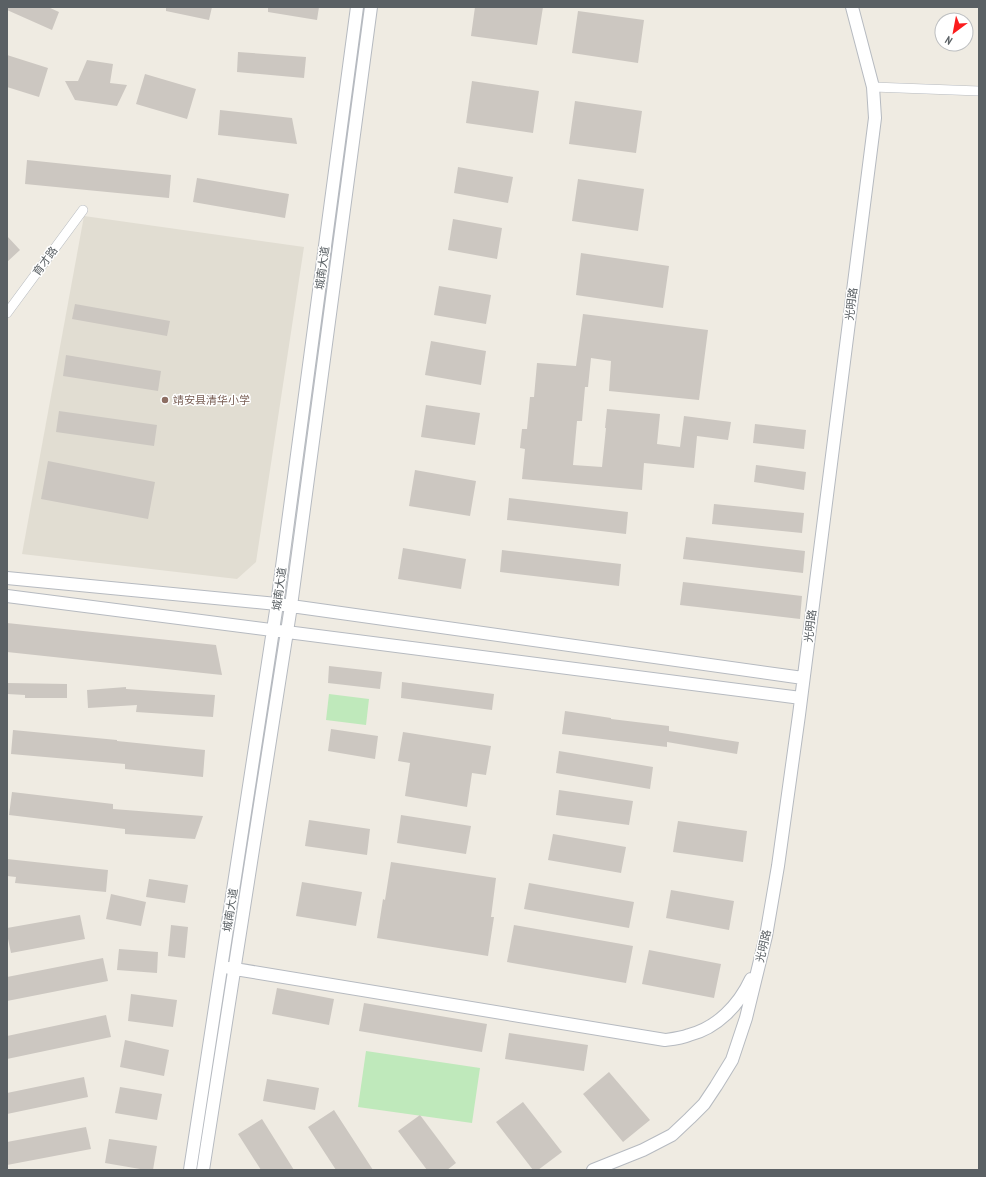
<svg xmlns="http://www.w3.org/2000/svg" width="986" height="1177" font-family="'PT Sans Narrow','Noto Sans SC',sans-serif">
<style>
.education{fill:#e1ddd2}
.green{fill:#bfe9bb}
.building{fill:#ccc7c1}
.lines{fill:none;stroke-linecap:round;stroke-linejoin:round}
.street-casing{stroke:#b7bbc0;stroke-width:10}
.secondary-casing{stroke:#b6bac0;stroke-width:14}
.street{stroke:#fff;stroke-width:9}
.secondary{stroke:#fff;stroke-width:12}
.education-dot{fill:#8d6e63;stroke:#fff;stroke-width:1.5}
.labels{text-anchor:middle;stroke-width:3;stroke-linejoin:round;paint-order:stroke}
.street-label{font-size:11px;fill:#5a6064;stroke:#fff}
.education-label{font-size:11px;fill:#785e54;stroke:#fff;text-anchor:start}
</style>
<rect width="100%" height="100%" fill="#efebe2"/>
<path class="education" d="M84 216 304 247 256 562 237 579 22 554Z"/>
<path class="green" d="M329 694 369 699 366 725 326 720Z
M366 1051 480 1068 472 1123 358 1107Z"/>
<path class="building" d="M7 7H48L59 12 52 30 7 10Z
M166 7H212L209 20 166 11Z
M268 7H319L317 20 268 12Z
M475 7H543L537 45 471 36Z
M578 11 644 20 638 63 572 53Z
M238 52 306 57 304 78 237 72Z
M7 55 48 68 39 97 7 87Z
M87 60 113 64 110 83 127 85 117 106 75 100 65 81H78Z
M145 74 196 89 187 119 136 104Z
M472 81 539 91 533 133 466 123Z
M575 101 642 111 636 153 569 144Z
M220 110 292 118 297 144 218 135Z
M27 160 171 175 169 198 25 184Z
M458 167 513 177 508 203 454 193Z
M197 178 289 194 285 218 193 202Z
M578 179 644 189 638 231 572 221Z
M453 219 502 228 497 259 448 250Z
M7 236 20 250 7 262Z
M581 253 669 266 663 308 576 295Z
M439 286 491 295 486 324 434 315Z
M75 304 170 321 167 336 72 319Z
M583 314 708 330 699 400 609 391 611 361 591 358 588 387H585L582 421H577L573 465 602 467 606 428H605L607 409 660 414 657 444 680 447 684 416 731 422 728 440 697 436 694 468 644 463 642 490 522 479 525 449 520 448 522 429H527L530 397H534L537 363 576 366Z
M431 341 486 351 481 385 425 375Z
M66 355 161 371 158 391 63 376Z
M426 405 480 413 475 445 421 437Z
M59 411 157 425 154 446 56 432Z
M755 424 806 430 804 449 753 443Z
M48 461 155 482 148 519 41 499Z
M756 465 806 472 804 490 754 482Z
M415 470 476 481 470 516 409 506Z
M509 498 628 512 626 534 507 520Z
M714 504 804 513 802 533 712 524Z
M686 537 805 551 803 573 683 559Z
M403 548 466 559 461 589 398 579Z
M502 550 621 564 619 586 500 572Z
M683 582 802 596 800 619 680 605Z
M7 623 216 645 222 675 7 652Z
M329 666 382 672 380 689 328 683Z
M402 682 494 694 492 710 401 698Z
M7 683 67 684V698H25V695L7 694Z
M126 687V689L215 695 213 717 136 712 137 705 88 708 87 690Z
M565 711 611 718V719L669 726V731L739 742 737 754 667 742V747L562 734Z
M331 729 378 736 375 759 328 751Z
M13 730 117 740V741L205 750 203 777 125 769V764L11 754Z
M403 732 491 746 486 775 472 773 467 807 405 796 410 763 398 761Z
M559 751 653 767 650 789 556 773Z
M559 790 633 801 629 825 556 815Z
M12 792 113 804V809L203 816 195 839 125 834V829L9 815Z
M401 815 471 826 466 854 397 843Z
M309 820 370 829 367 855 305 846Z
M678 821 747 831 743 862 673 852Z
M553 834 626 847 621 873 548 860Z
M7 859 108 870 106 892 15 883 16 877 7 876Z
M391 862 496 878 491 917H494L488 956 377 938 383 899 385 900Z
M149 879 188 885 185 903 146 897Z
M302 882 362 892 356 926 296 916Z
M529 883 634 902 629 928 524 909Z
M671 890 734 901 729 930 666 918Z
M111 894 146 902 141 926 106 919Z
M80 915 85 939 11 953 7 934V928Z
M171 925 188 927 185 958 168 956Z
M514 925 633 946 626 983 507 962Z
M119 949 158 952 157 973 117 970Z
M649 950 721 964 714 998 642 984Z
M103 958 108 981 7 1001V977Z
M277 988 334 999 329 1025 272 1014Z
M131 994 177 1000 173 1027 128 1021Z
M364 1003 487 1024 482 1052 359 1031Z
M106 1015 111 1037 7 1059V1036Z
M509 1033 588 1045 584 1071 505 1059Z
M125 1040 169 1050 164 1076 120 1067Z
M609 1072 650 1120 623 1142 583 1094Z
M84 1077 88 1097 7 1114V1093Z
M267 1079 319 1088 315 1110 263 1101Z
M120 1087 162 1094 157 1120 115 1113Z
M523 1102 562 1152 538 1170H533L496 1122Z
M334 1110 373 1170H336L308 1127Z
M420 1115 456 1163 447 1170H427L398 1131Z
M262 1119 294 1170H261L238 1134Z
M86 1127 91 1149 7 1165V1142Z
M109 1139 157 1146 153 1170H146L105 1163Z"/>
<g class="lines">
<g class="street-casing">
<path id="street" d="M873 87 979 91
M7 313 83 210"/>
</g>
<g class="secondary-casing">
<path id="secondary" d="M7 578 277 604 803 678
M7 596 801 698
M229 968 665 1040C673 1039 682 1038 689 1035 717 1028 739 1005 751 979
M190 1170 277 604 357 7
M203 1170 291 606 371 7
M593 1170 643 1150 672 1135 690 1118 704 1104 716 1086 732 1060 746 1018 766 936 778 866 799 715 875 118 873 87 852 7"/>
</g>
<use href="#street" class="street"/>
<use href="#secondary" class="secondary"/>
</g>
<circle class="education-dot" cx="165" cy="400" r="4"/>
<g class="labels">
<g class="street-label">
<text transform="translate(45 261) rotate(-54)" y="4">育才路</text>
<text transform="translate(322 268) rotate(-82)" y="4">城南大道</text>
<text transform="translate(851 304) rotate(-83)" y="4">光明路</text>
<text transform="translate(279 589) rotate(-82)" y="4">城南大道</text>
<text transform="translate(810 626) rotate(-83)" y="4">光明路</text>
<text transform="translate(230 910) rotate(-81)" y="4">城南大道</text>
<text transform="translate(763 946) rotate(-77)" y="4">光明路</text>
</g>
<g class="education-label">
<text x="173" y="404">靖安县清华小学</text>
</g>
</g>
<rect width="986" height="1177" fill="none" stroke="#5a6064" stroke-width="16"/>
<g transform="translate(954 32) rotate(212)"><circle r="19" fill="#ffffff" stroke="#bdbfc1"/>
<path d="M0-3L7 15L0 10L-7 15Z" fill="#fb1c1d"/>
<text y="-6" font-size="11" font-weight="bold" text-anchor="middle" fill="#5a6064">N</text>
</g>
</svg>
